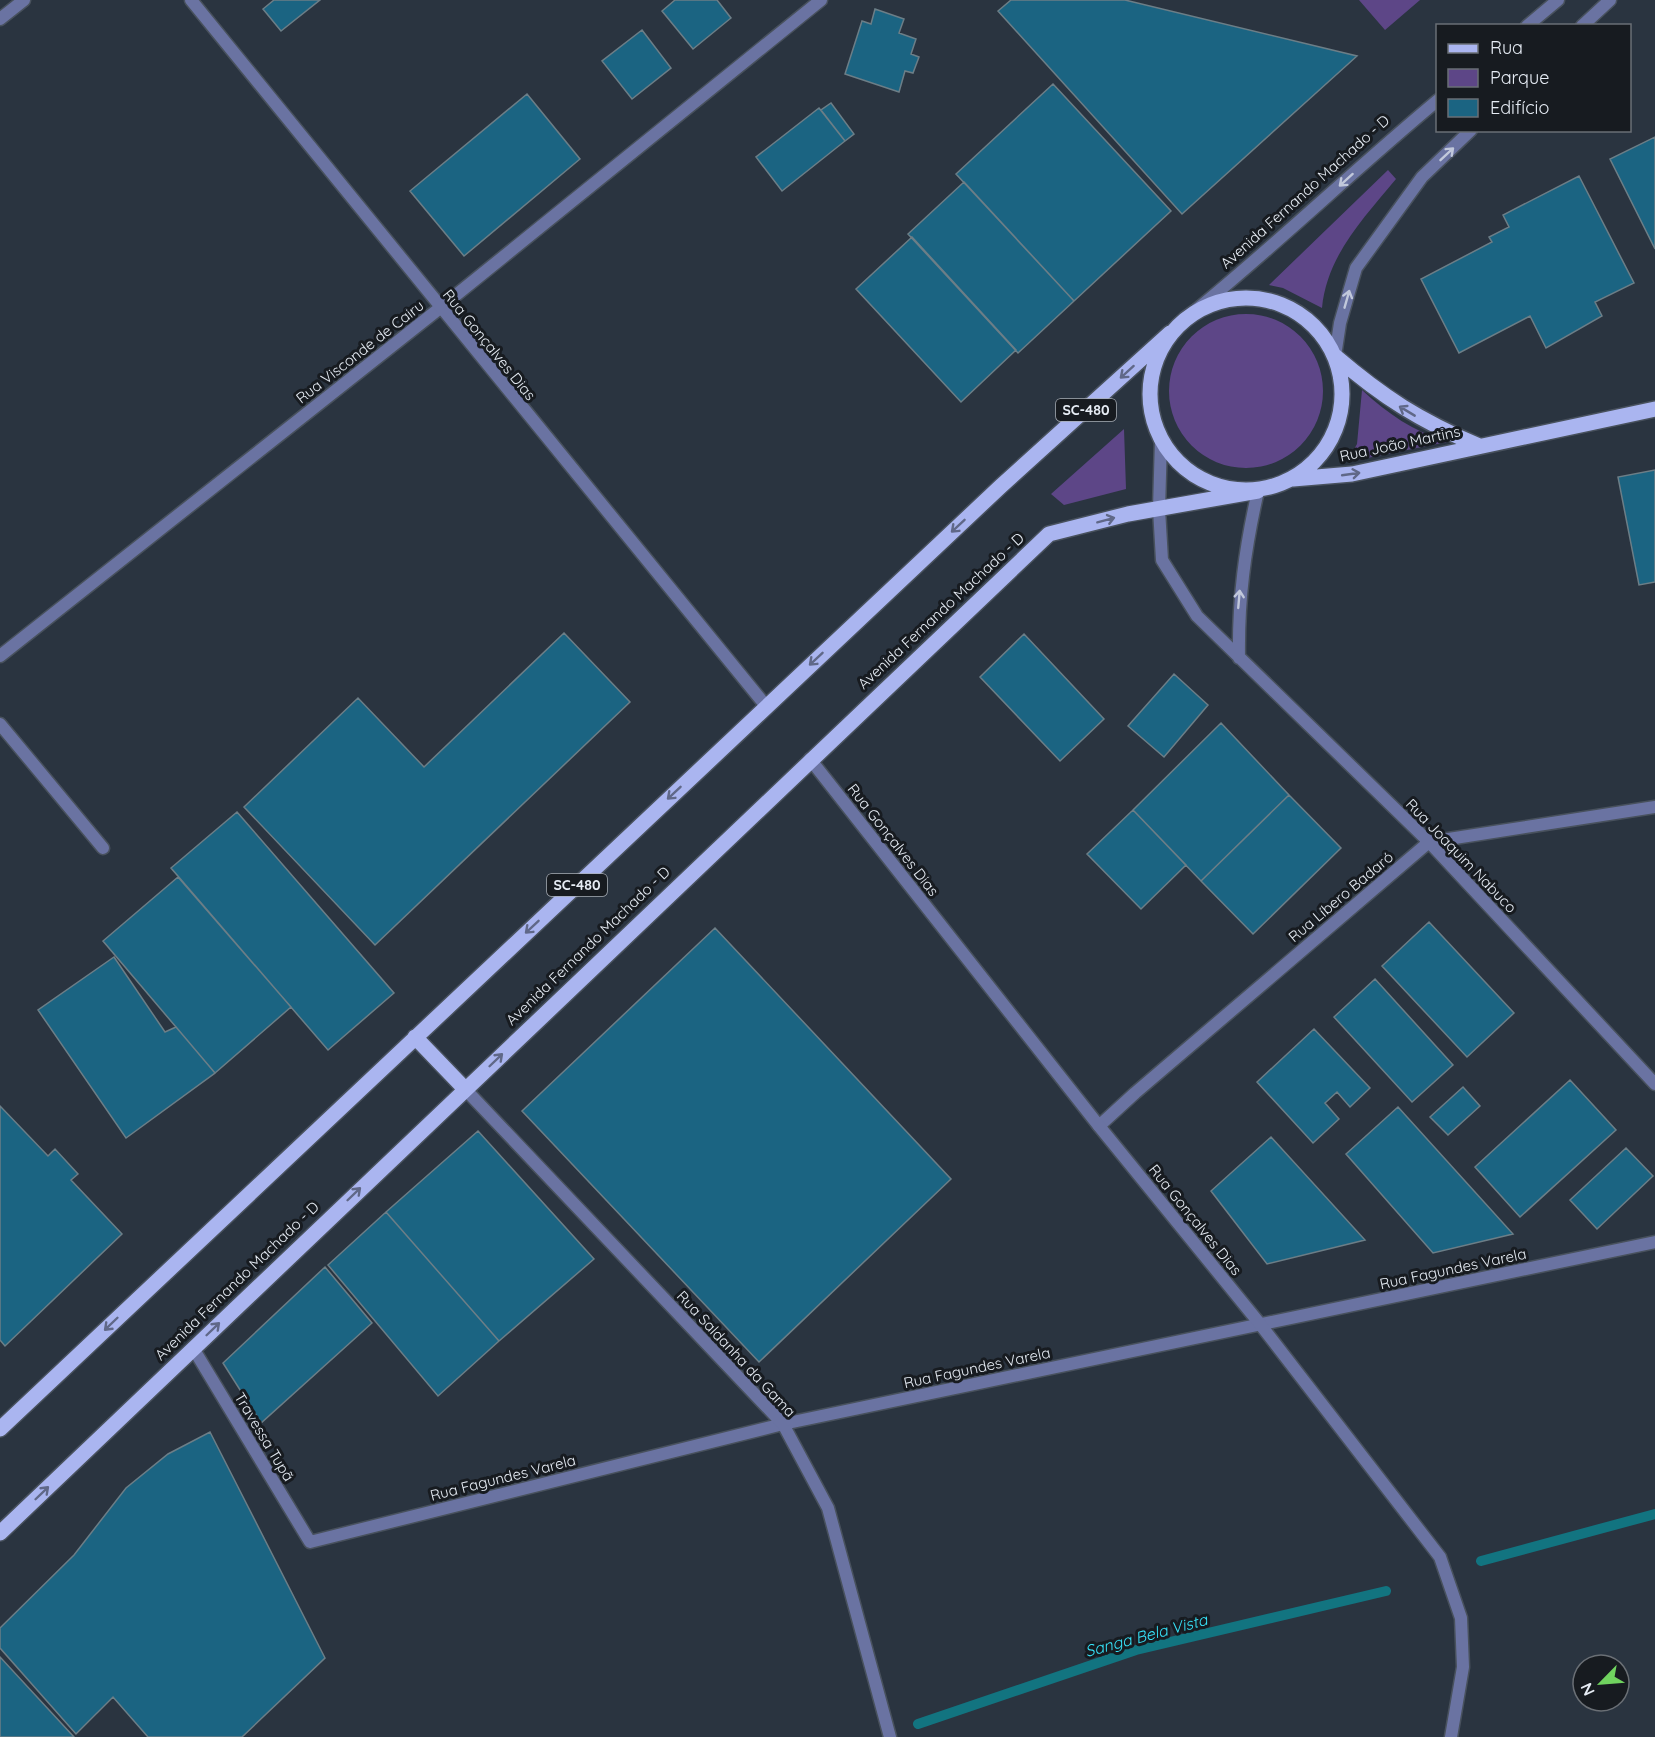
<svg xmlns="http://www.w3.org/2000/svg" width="1655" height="1737" font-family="Quicksand,sans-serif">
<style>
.green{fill:#5d4687}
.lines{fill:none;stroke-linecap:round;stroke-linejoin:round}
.stream{stroke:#127480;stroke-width:10}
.building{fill:#1b6482;stroke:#6c7e87;stroke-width:1.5}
.service-casing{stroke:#48515d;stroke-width:15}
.minor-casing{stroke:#48515d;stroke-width:15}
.tertiary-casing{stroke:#48515d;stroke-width:15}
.primary-casing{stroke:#48515d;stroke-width:18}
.service{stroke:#6a73a2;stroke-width:12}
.minor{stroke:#6a73a2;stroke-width:12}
.tertiary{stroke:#6a73a2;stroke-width:12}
.primary{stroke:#aab5f0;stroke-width:15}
.oneway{stroke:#c1c8db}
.oneway2{stroke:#606888}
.labels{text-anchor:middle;stroke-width:6;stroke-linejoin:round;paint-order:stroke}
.shield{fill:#171b20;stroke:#a8adb4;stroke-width:1.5}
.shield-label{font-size:14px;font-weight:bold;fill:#e6ecf4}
.street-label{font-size:15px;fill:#e6ecf4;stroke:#171b20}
.water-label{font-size:16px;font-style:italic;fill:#37e4fa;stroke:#171b20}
</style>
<rect width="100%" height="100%" fill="#2a3440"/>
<path class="green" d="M1359 0H1420L1385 30Z
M1388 170 1396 179C1364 218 1327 255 1322 308L1283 288 1269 285Z
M1169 391a77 77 0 1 1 154 0a77 77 0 1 1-154 0Z
M1362 390C1388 414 1413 431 1447 442L1347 462 1357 444Z
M1124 429 1126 489 1064 505 1051 494Z"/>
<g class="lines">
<path class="stream" d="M1481 1561 1655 1514
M918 1724 1136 1650 1386 1591"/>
</g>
<path class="building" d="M274 0H320L281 31 263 9Z
M675 0H717L731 18 693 49 662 11Z
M1011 0H1125L1357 56 1182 214 998 11Z
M875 9 904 19 899 33 916 39 911 54 919 57 913 73 905 71 899 92 845 74 862 21 871 24Z
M642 30 671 68 632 99 602 61Z
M1053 84 1171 211 1074 301 956 174Z
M527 94 580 159 464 256 410 191Z
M831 103 854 134 845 141 821 110Z
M819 108 845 141 782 191 756 157Z
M1655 137V249L1610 159Z
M1579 176 1634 283 1595 302 1602 316 1546 348 1530 316 1459 353 1421 279 1492 242 1489 237 1509 227 1503 215Z
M964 182 1074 301 1018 353 908 234Z
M912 237 1016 350 961 402 856 289Z
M1655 470V582L1639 585 1618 477Z
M564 633 630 702 375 945 244 807 358 698 424 767Z
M1024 634 1104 719 1060 761 980 677Z
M1174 674 1208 705 1164 757 1128 726Z
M1221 723 1289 795 1201 881 1133 810Z
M1289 795 1341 848 1253 934 1201 881Z
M1133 810 1186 865 1141 909 1087 854Z
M237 812 394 993 328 1050 171 868Z
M178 877 291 1007 215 1073 103 941Z
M1429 922 1514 1013 1467 1057 1382 966Z
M715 928 951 1179 759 1362 522 1111Z
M114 957 165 1032 176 1027 215 1073 126 1138 38 1010Z
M1375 979 1453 1065 1412 1102 1334 1017Z
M1314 1029 1370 1088 1350 1107 1337 1092 1325 1103 1339 1119 1313 1143 1257 1082Z
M1570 1080 1616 1130 1520 1217 1475 1167Z
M1463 1087 1480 1106 1448 1135 1430 1117Z
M0 1106 48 1156 55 1149 78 1174 71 1180 122 1234 5 1346 0 1340Z
M1398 1107 1513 1234 1433 1253 1346 1154Z
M478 1131 594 1259 499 1341 386 1212Z
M1271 1137 1365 1240 1267 1264 1211 1191Z
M1626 1148 1653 1176 1597 1229 1570 1200Z
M386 1212 499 1341 438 1396 328 1265Z
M325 1267 372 1323 261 1423 223 1363Z
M210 1432 325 1658 242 1737H148L113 1697 76 1734 0 1648V1628L74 1555 126 1488 168 1454Z
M0 1657 74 1737H0Z"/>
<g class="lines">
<g class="service-casing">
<path id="service" d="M193 1348 310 1542 783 1424"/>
</g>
<g class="minor-casing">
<path id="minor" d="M1161 440 1159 509 1162 560 1197 616 1429 842 1655 1084
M0 656 440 308 821 0
M1239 658C1238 599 1245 548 1258 491
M0 724 103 848
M465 1089 783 1424 828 1508 890 1737
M1099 1126 1135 1093 1429 842 1655 807
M783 1424 1655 1242"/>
</g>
<g class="tertiary-casing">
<path id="tertiary" d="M191 0 766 706
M0 19 24 0
M1527 26 1558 0
M1582 26 1610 0
M1195 311C1278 243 1355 169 1438 100
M1335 356 1340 323 1356 268 1422 177 1471 130
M810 759 1099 1126 1260 1324 1440 1557 1461 1618 1463 1667 1451 1737"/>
</g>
<g class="primary-casing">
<path id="primary" d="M1150 394a96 96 0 1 1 192 0a96 96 0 1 1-192 0Z
M1335 356C1384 398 1419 420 1479 446
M1293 479 1352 474 1655 409
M415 1037 465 1089
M0 1429 1001 486 1170 333
M0 1533 1049 534 1128 514 1258 491"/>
</g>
<use href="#service" class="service"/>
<use href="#minor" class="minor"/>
<use href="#tertiary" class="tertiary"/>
<use href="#primary" class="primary"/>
</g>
<defs><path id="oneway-shaft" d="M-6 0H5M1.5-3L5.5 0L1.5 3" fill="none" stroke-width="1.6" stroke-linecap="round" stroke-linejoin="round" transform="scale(1.5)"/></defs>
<g class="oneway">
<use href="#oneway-shaft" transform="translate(1447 154) rotate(-43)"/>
<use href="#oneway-shaft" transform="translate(1346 180) rotate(138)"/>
<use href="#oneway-shaft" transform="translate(1347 299) rotate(-74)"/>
<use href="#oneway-shaft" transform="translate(1239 599) rotate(-85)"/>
</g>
<g class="oneway2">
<use href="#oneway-shaft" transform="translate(1127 372) rotate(138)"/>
<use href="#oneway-shaft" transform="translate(1407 411) rotate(-149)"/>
<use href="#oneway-shaft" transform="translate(1351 474) rotate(-8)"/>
<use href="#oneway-shaft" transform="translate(1106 520) rotate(-15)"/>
<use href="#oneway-shaft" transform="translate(958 526) rotate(137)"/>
<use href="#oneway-shaft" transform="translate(816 659) rotate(137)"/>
<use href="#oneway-shaft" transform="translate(674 793) rotate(137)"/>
<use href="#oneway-shaft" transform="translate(532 927) rotate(137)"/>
<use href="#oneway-shaft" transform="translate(496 1060) rotate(-44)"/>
<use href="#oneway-shaft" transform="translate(354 1194) rotate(-44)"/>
<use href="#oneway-shaft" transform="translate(111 1324) rotate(136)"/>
<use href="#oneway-shaft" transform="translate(213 1329) rotate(-44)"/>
<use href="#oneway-shaft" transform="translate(42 1493) rotate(-44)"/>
</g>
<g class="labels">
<g class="shield">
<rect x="1056" y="399" width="60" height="22" rx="4.5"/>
<rect x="547" y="874" width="60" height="22" rx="4.5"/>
</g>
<g class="shield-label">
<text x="1086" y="415">SC-480</text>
<text x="577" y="890">SC-480</text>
</g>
<g class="street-label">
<text transform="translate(1305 192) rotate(-42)" y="5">Avenida Fernando Machado - D</text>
<text transform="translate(489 345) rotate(51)" y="5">Rua Gonçalves Dias</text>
<text transform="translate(360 352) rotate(-38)" y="5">Rua Visconde de Cairu</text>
<text transform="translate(1400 444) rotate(-12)" y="5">Rua João Martins</text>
<text transform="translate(941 611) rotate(-43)" y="5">Avenida Fernando Machado - D</text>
<text transform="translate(893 840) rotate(52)" y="5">Rua Gonçalves Dias</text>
<text transform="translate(1461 856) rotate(46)" y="5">Rua Joaquim Nabuco</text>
<text transform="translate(1341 897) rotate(-40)" y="5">Rua Líbero Badaró</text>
<text transform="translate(588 946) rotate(-44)" y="5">Avenida Fernando Machado - D</text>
<text transform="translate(1195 1220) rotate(51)" y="5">Rua Gonçalves Dias</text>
<text transform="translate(1453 1269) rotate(-12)" y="5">Rua Fagundes Varela</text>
<text transform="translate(237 1281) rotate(-44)" y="5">Avenida Fernando Machado - D</text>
<text transform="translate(736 1354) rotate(47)" y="5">Rua Saldanha da Gama</text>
<text transform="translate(977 1368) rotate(-12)" y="5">Rua Fagundes Varela</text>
<text transform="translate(264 1437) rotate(59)" y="5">Travessa Tupã</text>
<text transform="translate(503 1478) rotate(-14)" y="5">Rua Fagundes Varela</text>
</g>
<g class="water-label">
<text transform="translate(1146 1635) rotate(-15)" y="6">Sanga Bela Vista</text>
</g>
</g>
<rect x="1436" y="24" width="195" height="108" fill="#171b20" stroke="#6a6f75" stroke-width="1.5"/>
<rect x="1448" y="44" width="30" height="9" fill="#aab5f0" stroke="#6a6f75" stroke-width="1.5"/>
<text x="1490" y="54" font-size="18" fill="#e6ecf4">Rua</text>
<rect x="1448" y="69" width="30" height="18" fill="#5d4687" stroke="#6a6f75" stroke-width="1.5"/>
<text x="1490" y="84" font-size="18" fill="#e6ecf4">Parque</text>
<rect x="1448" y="99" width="30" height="18" fill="#1b6482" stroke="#6a6f75" stroke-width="1.5"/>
<text x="1490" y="114" font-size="18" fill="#e6ecf4">Edifício</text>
<g transform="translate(1601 1683) rotate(245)"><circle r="28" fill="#171b20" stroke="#6a6f75" stroke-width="1.5"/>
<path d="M0-4.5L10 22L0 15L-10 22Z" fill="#70d35f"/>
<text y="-9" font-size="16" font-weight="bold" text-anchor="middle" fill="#e6ecf4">N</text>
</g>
</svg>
